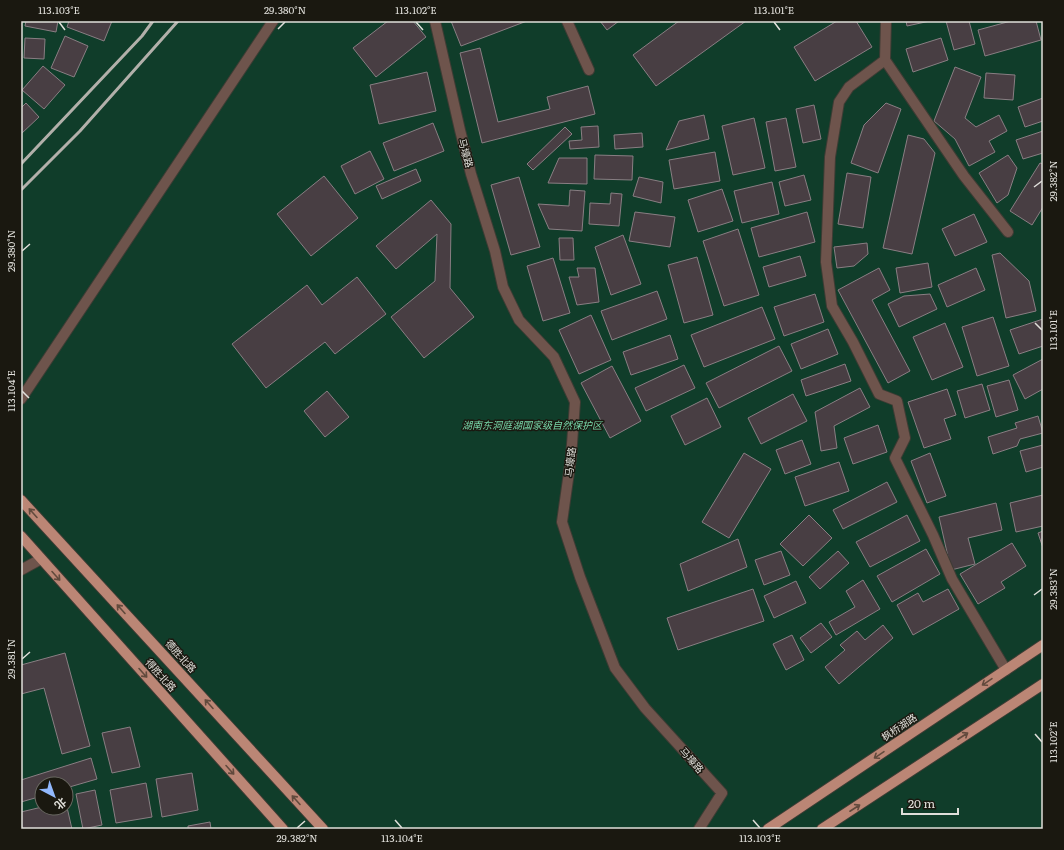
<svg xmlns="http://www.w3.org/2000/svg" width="1064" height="850" font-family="Literata,'Noto Sans SC',serif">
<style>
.green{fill:#103d2a;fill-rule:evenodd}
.building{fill:#483e43;stroke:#897e83}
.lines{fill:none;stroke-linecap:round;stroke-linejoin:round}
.minor-casing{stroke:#3e3c34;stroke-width:12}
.major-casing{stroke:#3e3c34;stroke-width:12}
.minor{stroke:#6e544c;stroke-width:10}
.major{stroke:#bb8675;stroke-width:10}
.rail{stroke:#b2b0aa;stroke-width:3}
.oneway{stroke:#624a3d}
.ticks{fill:none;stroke:#e0dfda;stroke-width:1.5}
.labels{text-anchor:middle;stroke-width:3;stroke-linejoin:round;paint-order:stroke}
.street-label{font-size:10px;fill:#e0dfda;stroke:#1a1810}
.park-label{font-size:10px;font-style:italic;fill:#76d5a7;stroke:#1a1810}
.neatline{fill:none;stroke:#e0dfda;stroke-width:1.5}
.ticks-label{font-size:10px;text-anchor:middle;fill:#e0dfda}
</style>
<rect width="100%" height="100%" fill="#242119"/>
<path class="green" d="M21 21H1043V829H21ZM42 784H66V808H42Z"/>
<path class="building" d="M26 21H58L56 32 25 26Z
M69 21H112L104 41 67 27Z
M388 21H413L426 37 376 77 353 48Z
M451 21H527L461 46Z
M600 21H619L607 30Z
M679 21H746L656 86 633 55Z
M837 21H856L872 47 815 81 794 47Z
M906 21H930L907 26Z
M946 21H969L975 44 954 50Z
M1011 21H1036L1041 40 985 56 978 30Z
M65 36 88 46 74 77 51 68Z
M25 38 45 39 44 59 24 58Z
M941 38 948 60 913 72 906 49Z
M480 48 498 122 550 109 547 97 588 86 595 114 482 143 460 53Z
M43 66 65 85 44 109 22 90Z
M955 67 981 77 965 118 976 127 999 115 1007 131 989 141 995 152 969 166 955 139 934 121Z
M427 72 436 111 379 124 370 85Z
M986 73 1015 75 1013 100 984 98Z
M1043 98V121L1025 127 1018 107Z
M26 103 39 117 21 134V108Z
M886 103 901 109 878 173 851 163 864 125Z
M814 105 821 139 803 143 796 109Z
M704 115 709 139 666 150 679 121Z
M754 118 765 168 733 175 722 126Z
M786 118 796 167 775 171 766 122Z
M433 123 444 151 394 171 383 143Z
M598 126 599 147 570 149 569 141 582 140 581 127Z
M565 127 572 134 533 170 527 164Z
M1043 131V153L1023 159 1016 140Z
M642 133 643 147 615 149 614 135Z
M908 135 924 139 935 153 912 254 883 248Z
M370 151 384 179 355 194 341 166Z
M715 152 720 181 674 189 669 160Z
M595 155 633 156 632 180 594 179Z
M1008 155 1017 168 1008 195 997 203 979 173Z
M559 158H587V184L548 183Z
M1040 163 1043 164V207L1032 225 1010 211Z
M416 169 421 181 382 199 376 186Z
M847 173 871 177 863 228 838 224Z
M804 175 811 200 785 206 779 182Z
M324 176 358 218 311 256 277 214Z
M519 177 540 247 511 255 491 185Z
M639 177 663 182 661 203 633 196Z
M772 182 779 214 742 223 734 191Z
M722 189 733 221 698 232 688 200Z
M570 190 585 191 582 231 549 229 538 204 569 206Z
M611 193 622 194 619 226 589 224 590 203 610 204Z
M431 200 451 224 450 288 474 317 424 358 391 317 435 281 437 234 396 269 376 246Z
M635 212 675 217 670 247 629 241Z
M807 212 815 242 759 257 751 228Z
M974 214 987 242 955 256 942 229Z
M738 229 759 295 724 306 703 241Z
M623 235 641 284 611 295 595 247Z
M559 238H573L574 260H560Z
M867 243 868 254 854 266 837 268 834 247Z
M1000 253 1029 281 1036 311 1006 318 992 255Z
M800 256 806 276 769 287 763 267Z
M697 257 713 315 684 323 668 265Z
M553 258 570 313 543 321 527 266Z
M928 263 932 287 900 293 896 268Z
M577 268H595L599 302 577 305 569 277H579Z
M879 268 890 290 872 300 910 371 888 383 838 290Z
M976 268 985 290 947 307 938 285Z
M357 277 386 314 335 354 325 342 266 388 232 344 307 285 322 305Z
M657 291 667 319 612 340 601 311Z
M815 294 824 322 784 336 774 307Z
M930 294 937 309 899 327 888 304 904 296Z
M762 307 775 339 704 367 691 335Z
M591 315 611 360 579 374 559 330Z
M993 317 1009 366 977 376 962 327Z
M1043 319V346L1019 354 1010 330Z
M945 323 963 367 932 380 913 337Z
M828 329 838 354 801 369 791 344Z
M670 335 678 359 631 375 623 352Z
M779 346 792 371 719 408 706 383Z
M1043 359V389L1025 399 1013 375Z
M845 364 851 381 806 396 801 380Z
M684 365 695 388 646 411 635 388Z
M612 366 641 421 610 438 581 383Z
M1009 380 1018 410 996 417 987 386Z
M982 384 990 410 965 418 957 391Z
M860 388 870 407 834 426 837 448 821 451 815 412Z
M947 389 956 415 944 419 951 439 924 448 908 402Z
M327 391 349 417 325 437 304 411Z
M793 394 807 421 761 444 748 418Z
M707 398 721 427 685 445 671 416Z
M1038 416 1043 433 1020 439 1017 446 993 454 988 437 1017 428 1015 423Z
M878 425 887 452 853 464 844 438Z
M802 440 811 464 785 474 776 450Z
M1043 445V467L1026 472 1020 451Z
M744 453 771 469 729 538 702 522Z
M930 453 946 496 927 503 911 461Z
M839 462 849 491 805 506 795 477Z
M887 482 897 502 843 529 833 510Z
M1043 495V526L1016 532 1010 503Z
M996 503 1002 530 968 538 975 564 951 570 939 517Z
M809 515 832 538 803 566 780 544Z
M907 515 920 541 870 567 856 542Z
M1043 531V548L1038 533Z
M738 539 747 567 688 591 680 564Z
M1012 543 1026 566 1001 582 1005 588 978 604 960 574Z
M926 549 940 574 892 602 877 576Z
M781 551 790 575 764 585 755 560Z
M838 551 849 563 820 589 809 577Z
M863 580 880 609 836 635 829 622 855 607 846 591Z
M796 581 806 603 774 618 764 596Z
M753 589 764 621 678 650 667 618Z
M948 589 959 609 913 635 897 605 918 593 923 602Z
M821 623 832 637 811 653 800 638Z
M883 625 893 638 839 684 825 667 845 650 840 645 857 631 865 640Z
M792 635 804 660 786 670 773 644Z
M65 653 90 746 62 754 44 688 21 694V665Z
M130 727 140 767 112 773 102 733Z
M91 758 97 779 66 788V784H42V796L21 802V780Z
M192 773 198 810 162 817 156 779Z
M146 783 152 817 116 823 110 790Z
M95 790 102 825 83 829 76 794Z
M66 803 72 829H22L21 812 42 807 66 808Z
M210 822 211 829H188V826Z"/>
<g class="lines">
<g class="minor-casing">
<path id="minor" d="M435 21 460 130 471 174 495 251 503 287 519 320 554 357 575 402 571 458 562 522 580 577 615 668 645 708 722 793 699 829
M567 21 589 70
M886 21 885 60 849 87 839 102 830 157 826 262 832 306 853 342 879 394 897 401 905 438 895 458 933 535 952 579 1006 670
M885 60 964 176 1008 232
M21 399 273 21
M21 570 41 559"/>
</g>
<g class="major-casing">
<path id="major" d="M21 500 323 829
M21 536 283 829
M768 829 1043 645
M822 829 1043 684"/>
</g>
<use href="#minor" class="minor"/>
<use href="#major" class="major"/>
<path class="rail" d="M21 164 142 36 153 21
M21 190 80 131 178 21"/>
</g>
<defs><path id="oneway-shaft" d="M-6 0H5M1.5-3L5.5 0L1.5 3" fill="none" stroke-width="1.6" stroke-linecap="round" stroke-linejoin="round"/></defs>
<g class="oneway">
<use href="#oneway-shaft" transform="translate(33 513) rotate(-132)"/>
<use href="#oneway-shaft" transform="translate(56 576) rotate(48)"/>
<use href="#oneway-shaft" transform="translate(121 609) rotate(-132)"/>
<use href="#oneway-shaft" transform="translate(143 673) rotate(48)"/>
<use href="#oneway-shaft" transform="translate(987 682) rotate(146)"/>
<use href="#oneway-shaft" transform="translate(209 704) rotate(-132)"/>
<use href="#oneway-shaft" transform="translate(963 736) rotate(-33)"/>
<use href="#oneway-shaft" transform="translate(879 755) rotate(146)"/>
<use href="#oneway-shaft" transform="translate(230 770) rotate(48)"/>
<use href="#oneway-shaft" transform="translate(296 800) rotate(-132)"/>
<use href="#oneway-shaft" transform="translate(855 808) rotate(-33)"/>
</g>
<path class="ticks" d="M59 22 65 30M416 22 423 30M774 22 780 30M278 29 285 22M1034 187 1042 181M22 251 30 244M1035 323 1042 330M22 391 29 398M1034 595 1042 589M22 659 30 652M1035 734 1042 742M395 820 402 828M753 820 760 828M297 828 305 821"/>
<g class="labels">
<g class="street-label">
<text transform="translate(466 153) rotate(75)" y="4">马壕路</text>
<text transform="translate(570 462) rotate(-83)" y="4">马壕路</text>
<text transform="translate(181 656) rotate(48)" y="4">德胜北路</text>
<text transform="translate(161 675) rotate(48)" y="4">得胜北路</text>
<text transform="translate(899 727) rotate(-34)" y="4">枫桥湖路</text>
<text transform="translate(692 760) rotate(48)" y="4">马壕路</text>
</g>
<g class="park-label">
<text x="532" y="429">湖南东洞庭湖国家级自然保护区</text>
</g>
</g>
<rect width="1064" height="850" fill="none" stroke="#1a1810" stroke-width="44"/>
<g transform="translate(54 796) rotate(139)"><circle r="19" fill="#1a1810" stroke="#696861"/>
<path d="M0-3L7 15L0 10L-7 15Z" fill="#91b8fd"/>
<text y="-6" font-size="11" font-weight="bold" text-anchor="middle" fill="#e0dfda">北</text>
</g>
<path d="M902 808v6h56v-6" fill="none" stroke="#e0dfda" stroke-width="2"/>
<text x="908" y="808" font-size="12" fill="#e0dfda" stroke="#1a1810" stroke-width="3" paint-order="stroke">20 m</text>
<rect x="22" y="22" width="1020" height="806" class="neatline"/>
<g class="ticks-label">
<text x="59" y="14">113.103°E</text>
<text x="285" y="14">29.380°N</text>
<text x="416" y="14">113.102°E</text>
<text x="774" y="14">113.101°E</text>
<text transform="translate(1053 181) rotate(-90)" y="4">29.382°N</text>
<text transform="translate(11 251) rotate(-90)" y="4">29.380°N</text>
<text transform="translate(1053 330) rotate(-90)" y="4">113.101°E</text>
<text transform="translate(11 391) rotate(-90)" y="4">113.104°E</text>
<text transform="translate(1053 589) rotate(-90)" y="4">29.383°N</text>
<text transform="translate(11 659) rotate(-90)" y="4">29.381°N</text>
<text transform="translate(1053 742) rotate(-90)" y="4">113.102°E</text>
<text x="297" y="842">29.382°N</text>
<text x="402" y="842">113.104°E</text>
<text x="760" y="842">113.103°E</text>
</g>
</svg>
